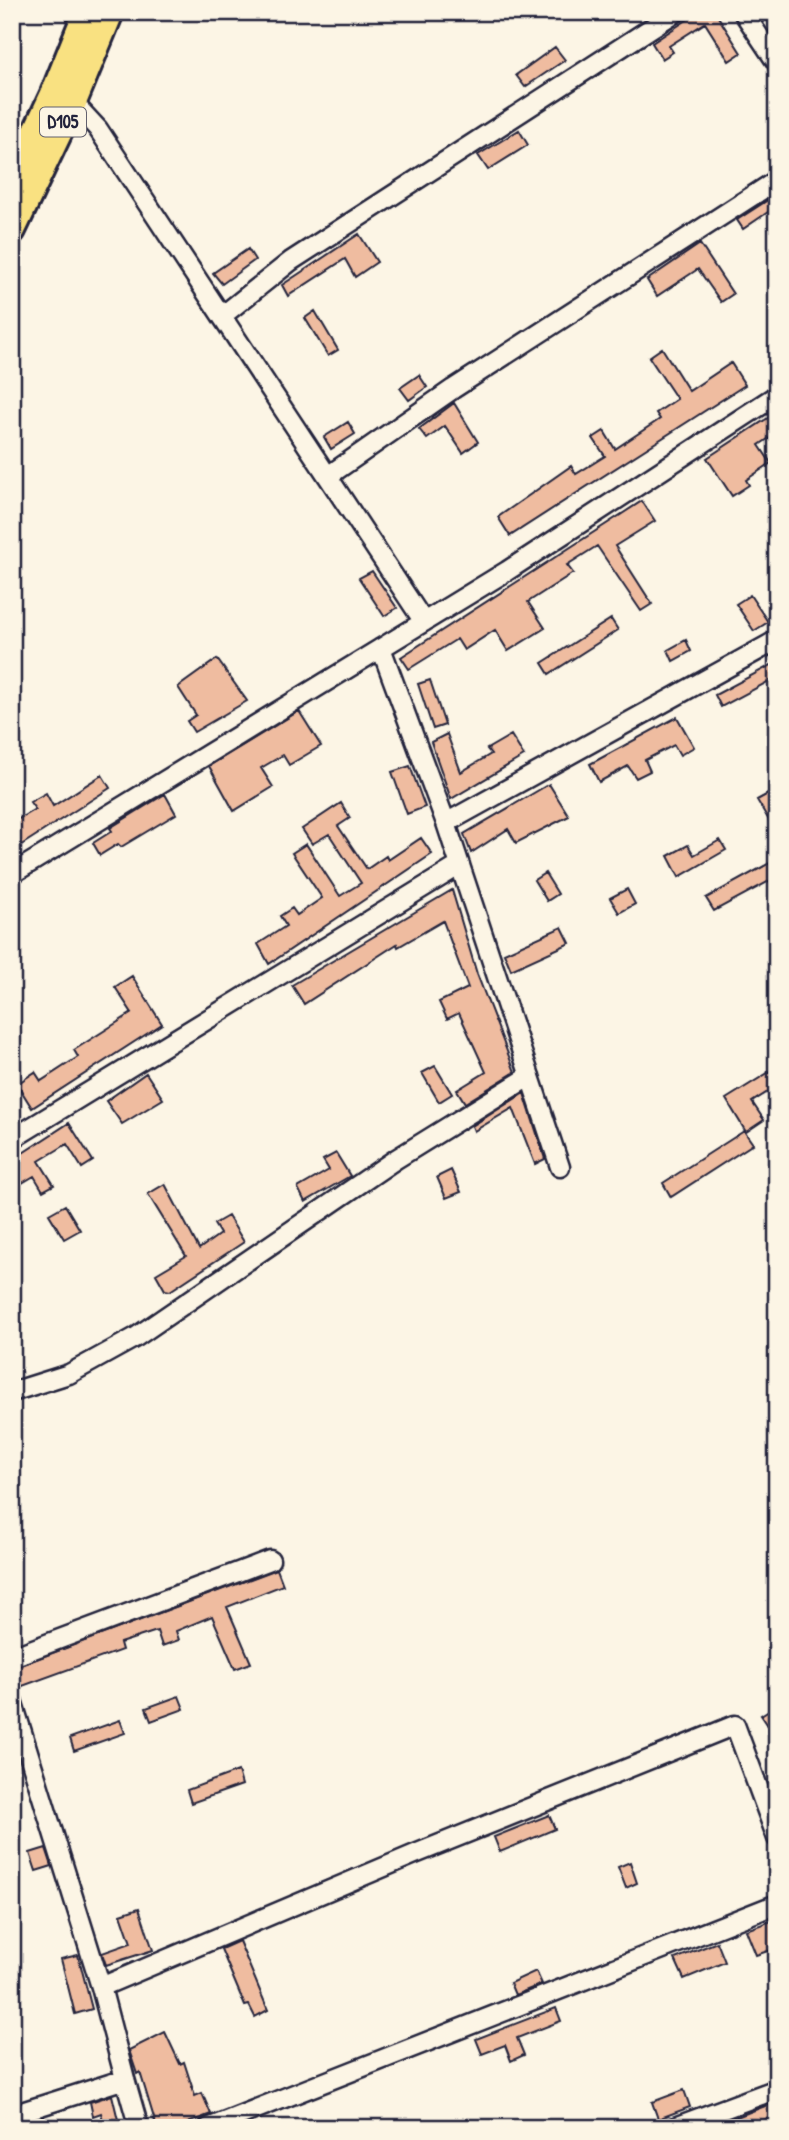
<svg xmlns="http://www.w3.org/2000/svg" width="789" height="2140" font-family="'Patrick Hand',sans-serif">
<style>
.building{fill:#efbca0;stroke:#22223b;stroke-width:2}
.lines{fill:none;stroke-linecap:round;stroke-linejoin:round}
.minor-casing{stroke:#22223b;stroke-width:23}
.highway-casing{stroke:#22223b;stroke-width:32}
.minor{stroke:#fcf5e5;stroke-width:18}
.highway{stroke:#f9e181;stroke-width:26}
.labels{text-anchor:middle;stroke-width:7;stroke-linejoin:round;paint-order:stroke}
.shield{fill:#fcf5e5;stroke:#63616e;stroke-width:2}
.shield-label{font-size:18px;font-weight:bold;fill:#22223b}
</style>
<rect width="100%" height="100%" fill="#fcf5e5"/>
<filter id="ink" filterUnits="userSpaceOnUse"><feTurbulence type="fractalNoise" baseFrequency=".0143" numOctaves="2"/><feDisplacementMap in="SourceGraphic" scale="14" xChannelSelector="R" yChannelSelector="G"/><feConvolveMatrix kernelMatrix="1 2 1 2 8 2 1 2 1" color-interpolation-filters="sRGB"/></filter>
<g filter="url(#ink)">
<path class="building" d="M699 12H722L717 15 741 53 729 61 705 23 669 46 673 52 662 59 652 43Z
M555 47 565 60 525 87 516 75Z
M519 130 528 145 488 170 478 155Z
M777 194V206L743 229 737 220Z
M359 234 377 262 355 277 345 259 288 296 282 285Z
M700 244 733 294 721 302 698 269 657 296 647 280Z
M248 249 255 260 222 284 213 273Z
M315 311 338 350 328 356 305 318Z
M662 348 689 391 731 363 745 385 510 536 498 517 571 466 576 474 605 456 593 438 604 431 615 449 660 419 656 413 677 399 649 357Z
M419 375 427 387 409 400 400 388Z
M454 403 478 442 463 453 445 426 427 439 419 429Z
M777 412V433L759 445 771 463 746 480 749 485 732 496 707 458Z
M348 422 355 434 331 449 324 437Z
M642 501 655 521 615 546 652 604 641 611 597 546 567 565 573 573 528 602 545 628 508 651 495 630 464 650 457 639 409 669 401 657Z
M372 571 397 608 384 616 359 578Z
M750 595 768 622 754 631 736 604Z
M611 619 618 630 549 674 542 663Z
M686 640 691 651 673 661 668 650Z
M217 659 247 701 194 732 187 721 196 715 178 687Z
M777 662V677L721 707 715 695Z
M430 680 445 725 433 729 418 684Z
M299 711 321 746 289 765 283 755 261 768 273 787 234 811 209 766Z
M677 717 694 747 680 755 674 745 645 760 650 771 636 778 628 766 599 782 590 764Z
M447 734 461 772 491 754 487 749 511 735 524 756 451 799 431 742Z
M410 766 425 807 407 814 392 772Z
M102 775 110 788 12 851V823L35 809 30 802 46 793 53 806Z
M549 784 569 816 516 843 508 829 471 853 464 834Z
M777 789V834L757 800Z
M165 794 176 814 121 847 118 844 100 855 93 843 112 831 110 828Z
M341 803 350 818 338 826 367 869 386 856 388 860 421 838 432 854 269 964 258 944 286 926 280 916 292 908 297 915 322 898 292 853 306 844 340 896 361 883 329 834 312 844 302 829Z
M720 840 726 850 679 877 668 856 688 845 694 855Z
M777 859V877L714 911 706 898Z
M545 873 558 894 547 901 534 880Z
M627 889 635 904 619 913 610 898Z
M452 890 477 974 515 1072 465 1103 457 1090 486 1072 459 1013 447 1019 439 1002 468 988 443 921 398 947 397 944 304 1004 292 985Z
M562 927 570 943 511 970 504 953Z
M132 976 162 1024 32 1108 17 1084 35 1072 41 1081 78 1057 74 1050 132 1013 115 987Z
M435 1066 452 1094 439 1102 422 1073Z
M771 1071 777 1086 752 1102 764 1120 746 1132 726 1099Z
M146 1073 163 1099 122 1124 106 1101Z
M524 1093 545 1159 535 1164 513 1108 474 1131 472 1126Z
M69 1123 93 1161 82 1168 67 1144 39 1161 54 1185 43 1191 34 1176 12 1189V1160Z
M744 1131 753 1144 671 1197 663 1183Z
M336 1153 350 1176 305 1202 298 1188 329 1170 323 1160Z
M451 1170 461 1192 446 1198 437 1177Z
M165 1184 199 1249 220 1234 214 1224 228 1216 244 1242 170 1291 165 1290 156 1274 186 1256 148 1194Z
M65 1205 80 1230 64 1239 49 1214Z
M277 1569 283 1585 227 1607 251 1663 235 1669 212 1616 176 1631 179 1640 162 1646 157 1631 120 1643 122 1650 17 1688 12 1668Z
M179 1696 184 1709 151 1721 146 1708Z
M777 1705V1739L761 1715Z
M120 1720 125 1733 74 1751 70 1738Z
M238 1771 242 1785 191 1803 187 1790Z
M549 1815 555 1829 500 1852 494 1837Z
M46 1848 52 1866 36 1871 30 1853Z
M630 1862 637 1883 626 1888 618 1867Z
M139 1908 153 1950 106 1965 102 1953 131 1943 121 1914Z
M777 1919V1948L756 1955 746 1930Z
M239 1941 268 2010 255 2017 249 2005 245 2006 221 1949Z
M717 1942 725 1962 684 1979 675 1959Z
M78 1955 92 2009 75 2014 61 1959Z
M536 1971 542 1984 515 1995 510 1983Z
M556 2008 561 2021 517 2038 524 2055 511 2061 505 2045 482 2054 476 2039Z
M165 2032 180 2064 184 2062 195 2096 202 2093 211 2114 175 2128H157L140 2072 137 2074 129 2050Z
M684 2090 690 2107 658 2119 652 2102Z
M112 2095 120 2128H105L101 2113 93 2116 90 2102Z
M773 2103 777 2112V2128H769L766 2119 744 2128H708Z"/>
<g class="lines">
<g class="minor-casing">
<path id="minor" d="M743 12 777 63
M73 102 98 129 424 622
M222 316 291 261 676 12
M328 476 453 389 777 180
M381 648 446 823 560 1167
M446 823 777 640
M12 874 507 571 777 395
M12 1139 460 865
M12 1392 69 1374 136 1337 396 1159 530 1076
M12 1657 270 1560
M12 1700 101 1987
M125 2079 101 1987 415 1854 735 1725 777 1838
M12 2115 125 2079 139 2128
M208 2128 777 1904
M672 2128 777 2089"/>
</g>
<g class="highway-casing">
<path id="highway" d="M12 184 54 94 87 12
M12 230 73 102 110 12"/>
</g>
<use href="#minor" class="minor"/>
<use href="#highway" class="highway"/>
</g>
</g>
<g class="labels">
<rect class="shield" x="40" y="107.5" width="46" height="29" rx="5"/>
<g class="shield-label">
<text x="63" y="128">D105</text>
</g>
</g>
<rect width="789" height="2140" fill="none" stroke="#fcf5e5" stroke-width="42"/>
<rect x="21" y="21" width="747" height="2098" fill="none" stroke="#22223b" stroke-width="2.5" filter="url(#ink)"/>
</svg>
